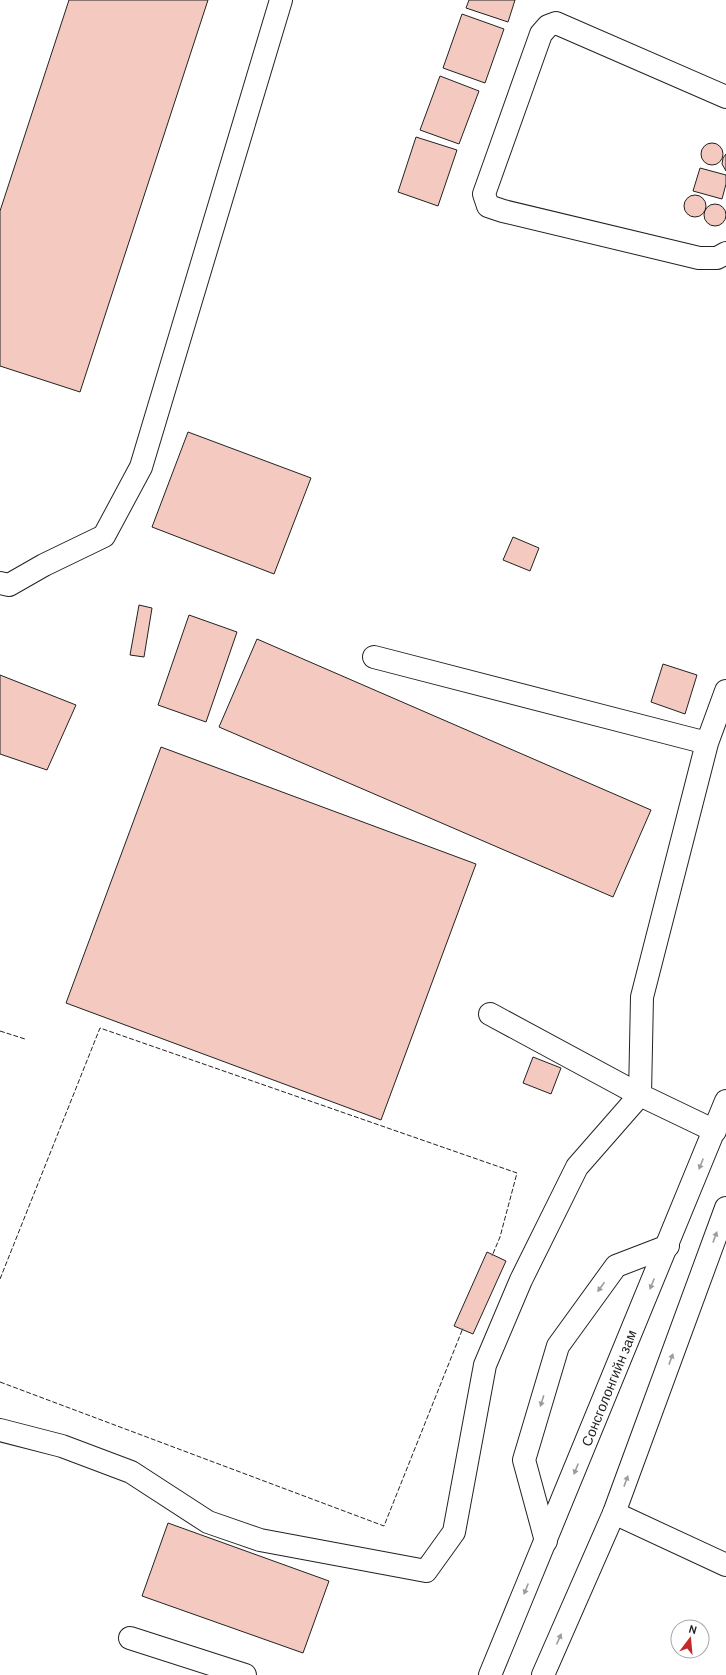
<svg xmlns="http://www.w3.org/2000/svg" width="726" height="1675" font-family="Cabin,sans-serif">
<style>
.building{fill:#f3c9c0;stroke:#222}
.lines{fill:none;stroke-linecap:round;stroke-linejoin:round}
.minor-casing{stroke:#222;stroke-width:24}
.major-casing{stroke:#222;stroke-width:24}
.minor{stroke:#fff;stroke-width:22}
.major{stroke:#fff;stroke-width:22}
.fence{stroke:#222;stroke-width:1;stroke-dasharray:5 2;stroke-linecap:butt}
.oneway{fill:#9c9c9c}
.labels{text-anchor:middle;stroke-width:3;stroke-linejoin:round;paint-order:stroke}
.street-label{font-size:14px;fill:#222;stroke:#fff}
</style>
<rect width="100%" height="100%" fill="#fff"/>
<path class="building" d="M69 0H208L80 392 0 366V211Z
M469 0H515L508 22 466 8Z
M462 14 504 29 485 83 443 68Z
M440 76 479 91 459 144 420 130Z
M416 137 457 150 438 206 398 192Z
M701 154a11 11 0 1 1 22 0a11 11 0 1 1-22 0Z
M726 154V171L722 164 723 158Z
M700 168 726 175V184L722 199 693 191Z
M684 206a11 11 0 1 1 22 0a11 11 0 1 1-22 0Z
M704 215a11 11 0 1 1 22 0a11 11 0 1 1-22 0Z
M188 432 311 478 274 574 152 527Z
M513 537 539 548 530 571 503 560Z
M139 605 152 608 144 657 130 655Z
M189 615 237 632 206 722 158 705Z
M257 639 651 810 613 897 219 727Z
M663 664 697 675 685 714 651 702Z
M0 675 76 705 47 770 0 754Z
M161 747 476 864 381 1120 66 1003Z
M533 1057 561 1068 551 1094 523 1083Z
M487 1252 506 1261 473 1334 454 1326Z
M168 1523 329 1581 303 1653 142 1596Z"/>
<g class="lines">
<g class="minor-casing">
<path id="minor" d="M726 97 556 23 548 26 541 34 484 194 488 206 503 211 699 258H717L726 253
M0 583 9 585 44 565 104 536 141 467 281 0
M374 657 707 743
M490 1014 640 1095 715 1131
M0 1430 62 1446 131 1472 208 1522 260 1540 426 1571 454 1532 485 1365 521 1280 577 1167 640 1095 642 997 707 743 726 691
M614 1513 726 1565
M546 1541 524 1460 558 1346 616 1266 668 1246
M130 1638 245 1675"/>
</g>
<g class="major-casing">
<path id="major" d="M490 1675 726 1101
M543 1675 614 1513 726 1208"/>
</g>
<use href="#minor" class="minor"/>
<use href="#major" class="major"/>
<path class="fence" d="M0 1031 25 1039
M0 1279 100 1028 517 1173 500 1237 492 1256
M0 1382 384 1526 463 1328"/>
</g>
<defs><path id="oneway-solid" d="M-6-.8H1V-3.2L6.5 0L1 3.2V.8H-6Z"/></defs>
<g class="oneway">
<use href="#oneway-solid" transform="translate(701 1164) rotate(112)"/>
<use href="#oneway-solid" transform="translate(715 1237) rotate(-70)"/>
<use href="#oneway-solid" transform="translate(652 1284) rotate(112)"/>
<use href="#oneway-solid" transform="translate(601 1287) rotate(126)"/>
<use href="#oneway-solid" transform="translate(671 1359) rotate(-70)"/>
<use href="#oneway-solid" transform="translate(542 1401) rotate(107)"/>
<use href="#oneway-solid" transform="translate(576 1469) rotate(112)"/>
<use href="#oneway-solid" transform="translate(626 1481) rotate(-70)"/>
<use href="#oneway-solid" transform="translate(526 1589) rotate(112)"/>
<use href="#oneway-solid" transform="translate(559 1639) rotate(-66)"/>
</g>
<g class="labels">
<g class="street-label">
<text transform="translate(609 1388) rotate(-68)" y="5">Сонсголонгийн зам</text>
</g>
</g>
<g transform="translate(690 1639) rotate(16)"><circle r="19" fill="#ffffff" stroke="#a7a7a7"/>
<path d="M0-3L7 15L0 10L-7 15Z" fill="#c62828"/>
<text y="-6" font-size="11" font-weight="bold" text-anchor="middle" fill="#222222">N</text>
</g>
</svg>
